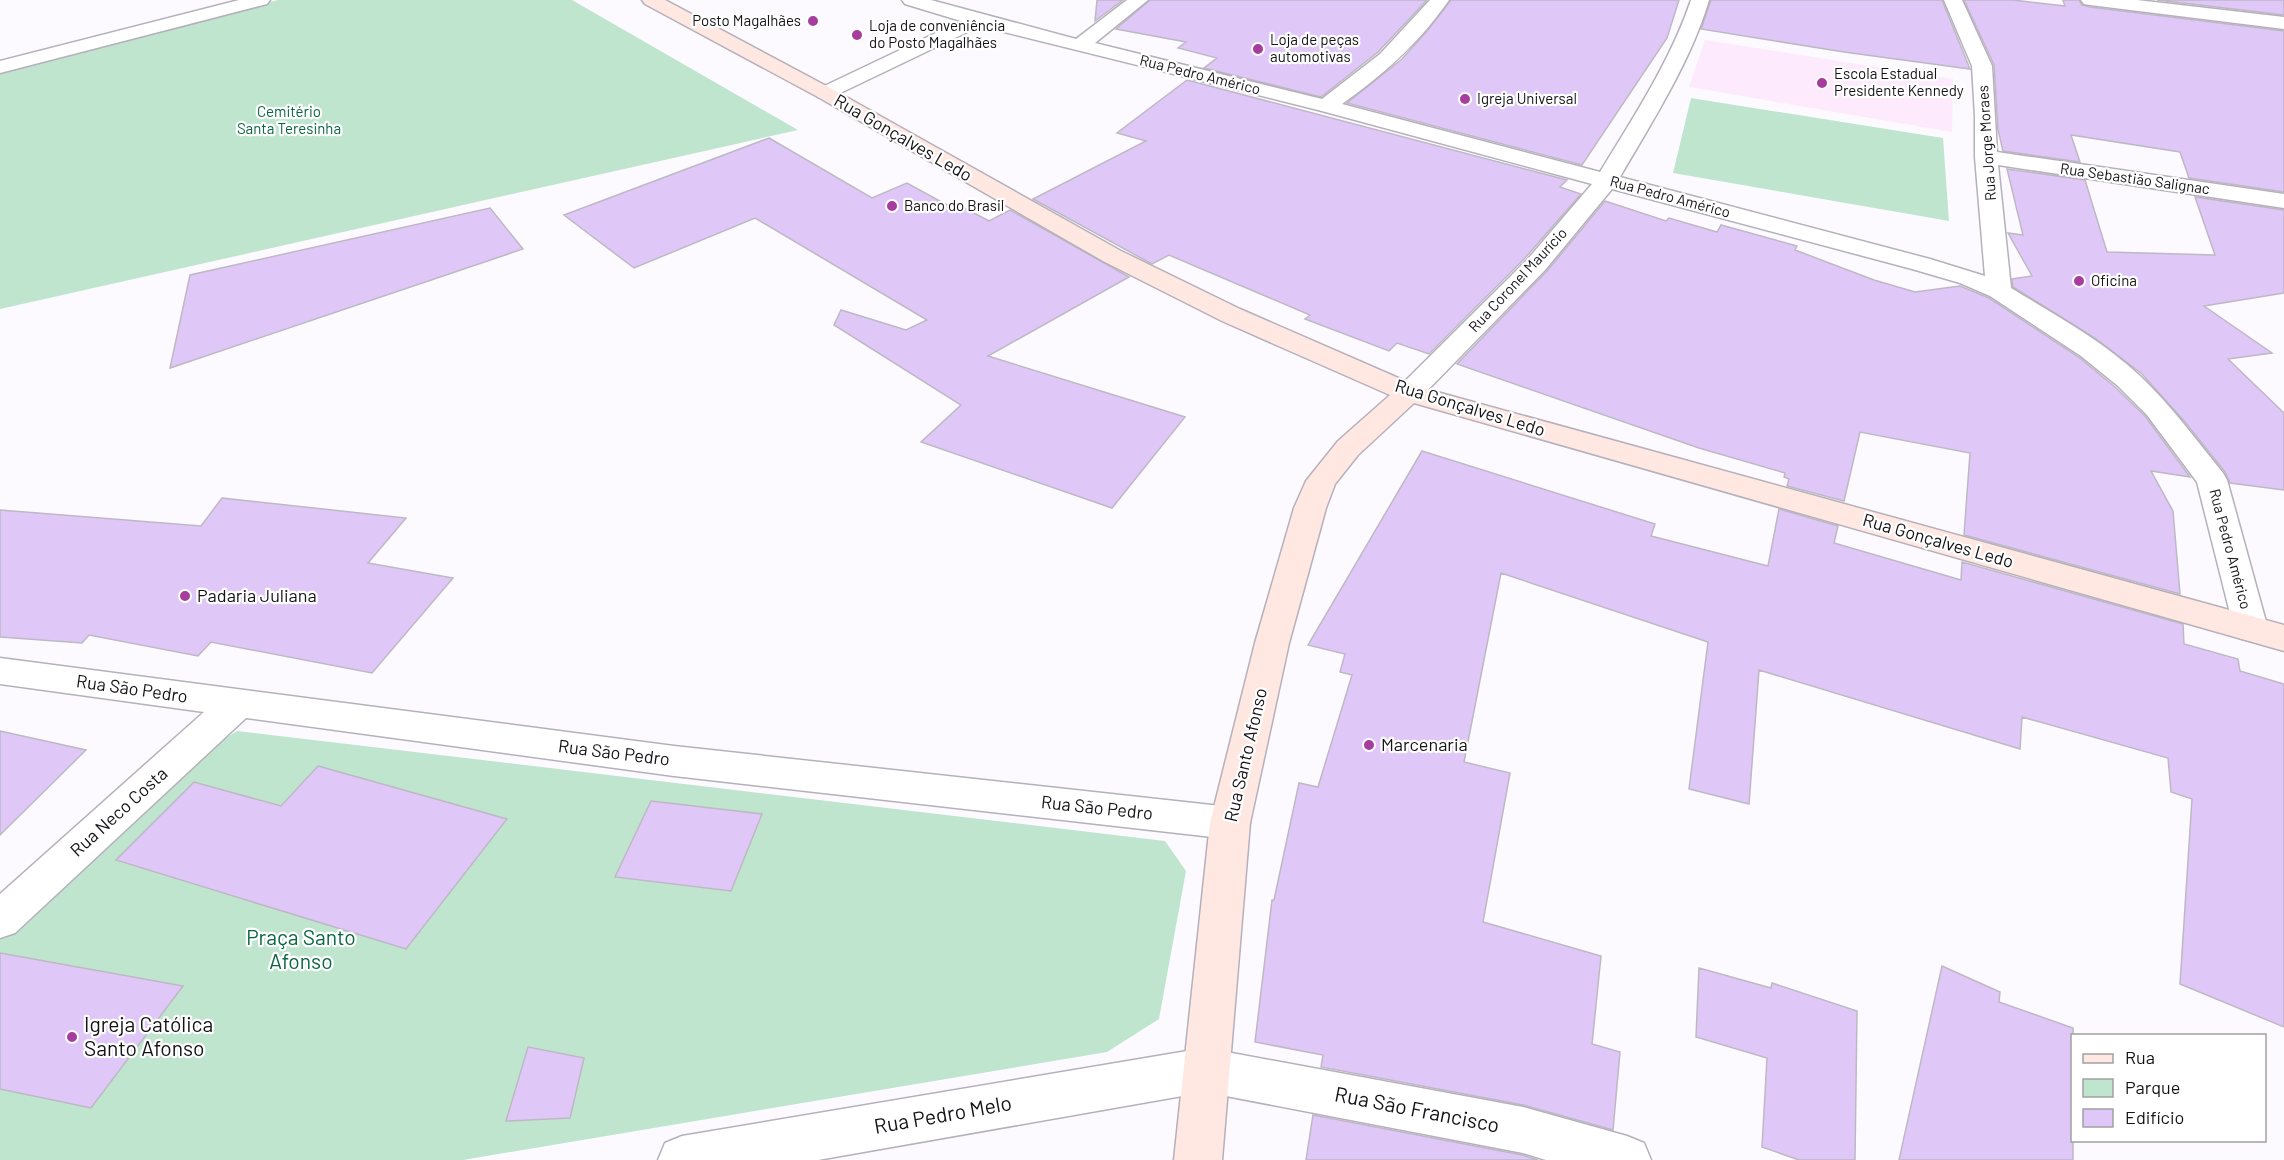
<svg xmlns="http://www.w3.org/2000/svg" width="2284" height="1160" font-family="Barlow,sans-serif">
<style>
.education{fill:#fdeafc}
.green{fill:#c0e5cf}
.building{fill:#dfc8f8;stroke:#beb8c4;stroke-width:1.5}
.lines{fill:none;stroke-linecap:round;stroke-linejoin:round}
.street-casing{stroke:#b5b0bb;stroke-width:3}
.secondary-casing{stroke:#b5b0bb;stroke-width:3}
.street{fill:#fff;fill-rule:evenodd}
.secondary{fill:#ffe8e1;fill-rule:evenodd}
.poi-dot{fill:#a63c9e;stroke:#fff;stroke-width:2}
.labels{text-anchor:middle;stroke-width:4.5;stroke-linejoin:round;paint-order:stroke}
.far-poi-label{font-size:15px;fill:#141216;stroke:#fff;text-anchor:start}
.far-street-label{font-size:15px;fill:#141216;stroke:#fff}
.far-park-label{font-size:15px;fill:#0a6640;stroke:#fff}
.street-label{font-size:18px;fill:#141216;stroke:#fff}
.poi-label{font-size:18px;fill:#141216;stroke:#fff;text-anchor:start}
.near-park-label{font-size:21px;fill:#0a6640;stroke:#fff}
.near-poi-label{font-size:21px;fill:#141216;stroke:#fff;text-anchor:start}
.near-street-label{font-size:21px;fill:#141216;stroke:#fff}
</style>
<rect width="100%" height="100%" fill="#fcfaff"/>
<path class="education" d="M1705 40 1953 79 1952 132 1689 87Z"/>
<path class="green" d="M278 0H572L798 130 0 309V72Z
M1691 98 1943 138 1949 221 1673 173Z
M237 731 1165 841 1186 871 1159 1019 1107 1052 463 1160H0V938L213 746Z"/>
<path class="building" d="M1097 0H1123L1095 21Z
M1150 0H1427L1378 52 1321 97 1204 68 1217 58 1178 48 1186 42 1116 29Z
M1451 0H1679L1667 38 1582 165 1347 103 1402 59 1427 31Z
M1711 0H1942L1970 69 1844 52 1701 29Z
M1964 0H2013L2065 6 2063 0H2079L2082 5 2090 7 2284 31V192L2189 178 2180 152 2071 135 2080 162 2003 151 1998 130 1994 65Z
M2157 0H2284V15Z
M1187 80 1567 180 1560 187 1581 194 1525 258 1429 354 1397 343 1389 351 1305 319 1310 315 1169 255 1152 264 1033 199 1146 141 1117 133Z
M769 138 872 198 907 183 947 205 953 202 989 221 1010 210 1129 277 988 356 1185 417 1112 508 921 442 961 405 834 325 841 310 906 330 927 320 755 218 634 268 564 215Z
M2007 169 2085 180 2107 252 2215 255 2195 197 2284 210V293L2204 306 2272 353 2228 359 2284 413V490L2230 483 2225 472 2185 422 2142 374 2095 338 2013 287 2012 279 2032 276 2008 233 2023 235Z
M1605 201 1666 221 1669 218 1717 232 1721 225 1797 246 1795 250 1874 280 1915 292 1960 286 1989 298 2080 358 2116 388 2145 416 2190 477 2151 471 2173 511 2180 594 1964 535 1970 453 1860 432 1844 501 1787 486 1789 479 1784 477 1785 473 1699 448 1457 364 1547 271Z
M490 208 523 249 170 368 190 275Z
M1422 451 1655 524 1651 536 1768 566 1779 509 1838 526 1834 543 1961 580 1962 562 2183 624 2184 644 2238 659 2240 671 2284 684V1027L2180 984 2192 799 2171 792 2168 758 2022 717 2020 749 1759 670 1749 804 1689 789 1708 642 1501 573 1464 762 1510 773 1483 922 1601 956 1592 1044 1620 1052 1613 1130 1523 1105 1321 1067 1323 1055 1255 1042 1272 900H1274L1299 783 1318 787 1352 675 1340 672 1345 654 1308 645Z
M222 498 406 518 368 563 453 578 372 673 211 642 198 656 89 635 82 643 0 637V510L201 526Z
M0 731 86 750 0 835Z
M318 766 507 819 406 949 116 860 194 782 281 806Z
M651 801 762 814 731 891 615 877Z
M0 953 183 986 91 1108 0 1089Z
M1942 966 2000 992 1999 1002 2073 1028V1160H1899Z
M1699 968 1771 988 1772 983 1857 1011 1855 1160H1799L1762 1147 1767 1058 1696 1037Z
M528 1047 584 1058 570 1118 506 1121Z
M1313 1115 1522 1155 1538 1160H1306Z"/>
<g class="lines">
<g class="street-casing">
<path id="street" d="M239 0H270L267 4 0 73V61Z
M902 0H931L1076 39 1127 0H1148L1095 43 1322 99 1380 54 1430 0H1449C1420 42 1383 75 1342 104L1600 172C1633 118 1671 60 1691 0H1709C1691 61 1652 122 1620 177L1930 259 1985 276 1975 157V116L1972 66 1944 0H1962L1992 66 1997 152 2284 194V208L1998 165 2011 288C2055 315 2102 340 2140 376 2171 405 2196 440 2223 473L2227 480 2268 629 2263 638 2251 641 2239 638 2234 629 2197 482 2147 415 2118 386 2081 356 1990 296 1960 283 1912 269 1612 189 1545 270 1419 399 1409 401 1399 399 1395 393 1399 387 1527 260 1592 184 1318 110 980 26 832 97 825 99 818 97 815 93 818 89 961 21 905 4Z
M2081 0H2137L2284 17V29L2090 5 2084 4Z
M0 658 674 746 1230 807 1244 812 1250 823 1244 834 1230 839 674 776 246 718 15 933 0 938V894L204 712 0 684Z
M1205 1048 1523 1107 1627 1136 1644 1143 1651 1160H1546L1523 1153 1205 1092 818 1160H658L665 1143 682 1136Z"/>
</g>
<g class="secondary-casing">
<path id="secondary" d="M642 0H665L832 89 1121 251 1240 309 1419 387 2284 625V651L1414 403 1358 455 1335 484 1326 508 1289 643 1250 823 1222 1160H1174L1210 823 1255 643 1294 508 1306 481 1338 441 1390 395 1222 321 1103 261 818 97 645 4Z"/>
</g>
<use href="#street" class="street"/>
<use href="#secondary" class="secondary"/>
</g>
<g class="poi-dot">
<circle cx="813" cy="21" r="6"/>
<circle cx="857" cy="35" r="6"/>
<circle cx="1258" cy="49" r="6"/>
<circle cx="1822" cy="83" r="6"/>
<circle cx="1465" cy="99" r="6"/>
<circle cx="892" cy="206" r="6"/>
<circle cx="2079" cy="281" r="6"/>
<circle cx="185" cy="596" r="6"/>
<circle cx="1369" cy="745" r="6"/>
<circle cx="72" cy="1037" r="6"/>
</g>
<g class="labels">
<g class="far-poi-label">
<text x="801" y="26" text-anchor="end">Posto Magalhães</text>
<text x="869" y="31">Loja de conveniência<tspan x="869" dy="17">do Posto Magalhães</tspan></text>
<text x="1270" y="45">Loja de peças<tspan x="1270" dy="17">automotivas</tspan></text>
<text x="1834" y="79">Escola Estadual<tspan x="1834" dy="17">Presidente Kennedy</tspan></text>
<text x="1477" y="104">Igreja Universal</text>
<text x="904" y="211">Banco do Brasil</text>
<text x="2091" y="286">Oficina</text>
</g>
<g class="far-street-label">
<text transform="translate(1200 75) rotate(14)" y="5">Rua Pedro Américo</text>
<text transform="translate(1987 143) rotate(-94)" y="5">Rua Jorge Moraes</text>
<text transform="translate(2135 179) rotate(8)" y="5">Rua Sebastião Salignac</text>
<text transform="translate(1670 197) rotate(15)" y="5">Rua Pedro Américo</text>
<text transform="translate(1518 280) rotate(-47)" y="5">Rua Coronel Maurício</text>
<text transform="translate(2230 549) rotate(75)" y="5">Rua Pedro Américo</text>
</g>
<g class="far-park-label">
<text x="289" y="117">Cemitério<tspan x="289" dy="17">Santa Teresinha</tspan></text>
</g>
<g class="street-label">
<text transform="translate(903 138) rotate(30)" y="6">Rua Gonçalves Ledo</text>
<text transform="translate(1470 408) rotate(17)" y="6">Rua Gonçalves Ledo</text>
<text transform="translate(1938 541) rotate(16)" y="6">Rua Gonçalves Ledo</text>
<text transform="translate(132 689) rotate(8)" y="6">Rua São Pedro</text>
<text transform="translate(614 753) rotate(7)" y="6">Rua São Pedro</text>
<text transform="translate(1246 755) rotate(-77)" y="6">Rua Santo Afonso</text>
<text transform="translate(1097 808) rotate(6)" y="6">Rua São Pedro</text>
<text transform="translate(119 812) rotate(-42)" y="6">Rua Neco Costa</text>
</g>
<g class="poi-label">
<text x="197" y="602">Padaria Juliana</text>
<text x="1381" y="751">Marcenaria</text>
</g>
<g class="near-park-label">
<text x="301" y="945">Praça Santo<tspan x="301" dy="24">Afonso</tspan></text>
</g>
<g class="near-poi-label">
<text x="84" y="1032">Igreja Católica<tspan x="84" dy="24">Santo Afonso</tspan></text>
</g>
<g class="near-street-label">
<text transform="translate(1417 1110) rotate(11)" y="7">Rua São Francisco</text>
<text transform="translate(943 1115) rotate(-10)" y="7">Rua Pedro Melo</text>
</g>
</g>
<rect x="2071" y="1034" width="195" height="108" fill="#ffffff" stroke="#a1a0a2" stroke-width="1.5"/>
<rect x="2083" y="1054" width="30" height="9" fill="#ffe8e1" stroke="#a1a0a2" stroke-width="1.5"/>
<text x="2125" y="1064" font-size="18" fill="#141216">Rua</text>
<rect x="2083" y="1079" width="30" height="18" fill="#c0e5cf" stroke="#a1a0a2" stroke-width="1.5"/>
<text x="2125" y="1094" font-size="18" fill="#141216">Parque</text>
<rect x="2083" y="1109" width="30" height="18" fill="#dfc8f8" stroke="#a1a0a2" stroke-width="1.5"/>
<text x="2125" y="1124" font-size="18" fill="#141216">Edifício</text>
</svg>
